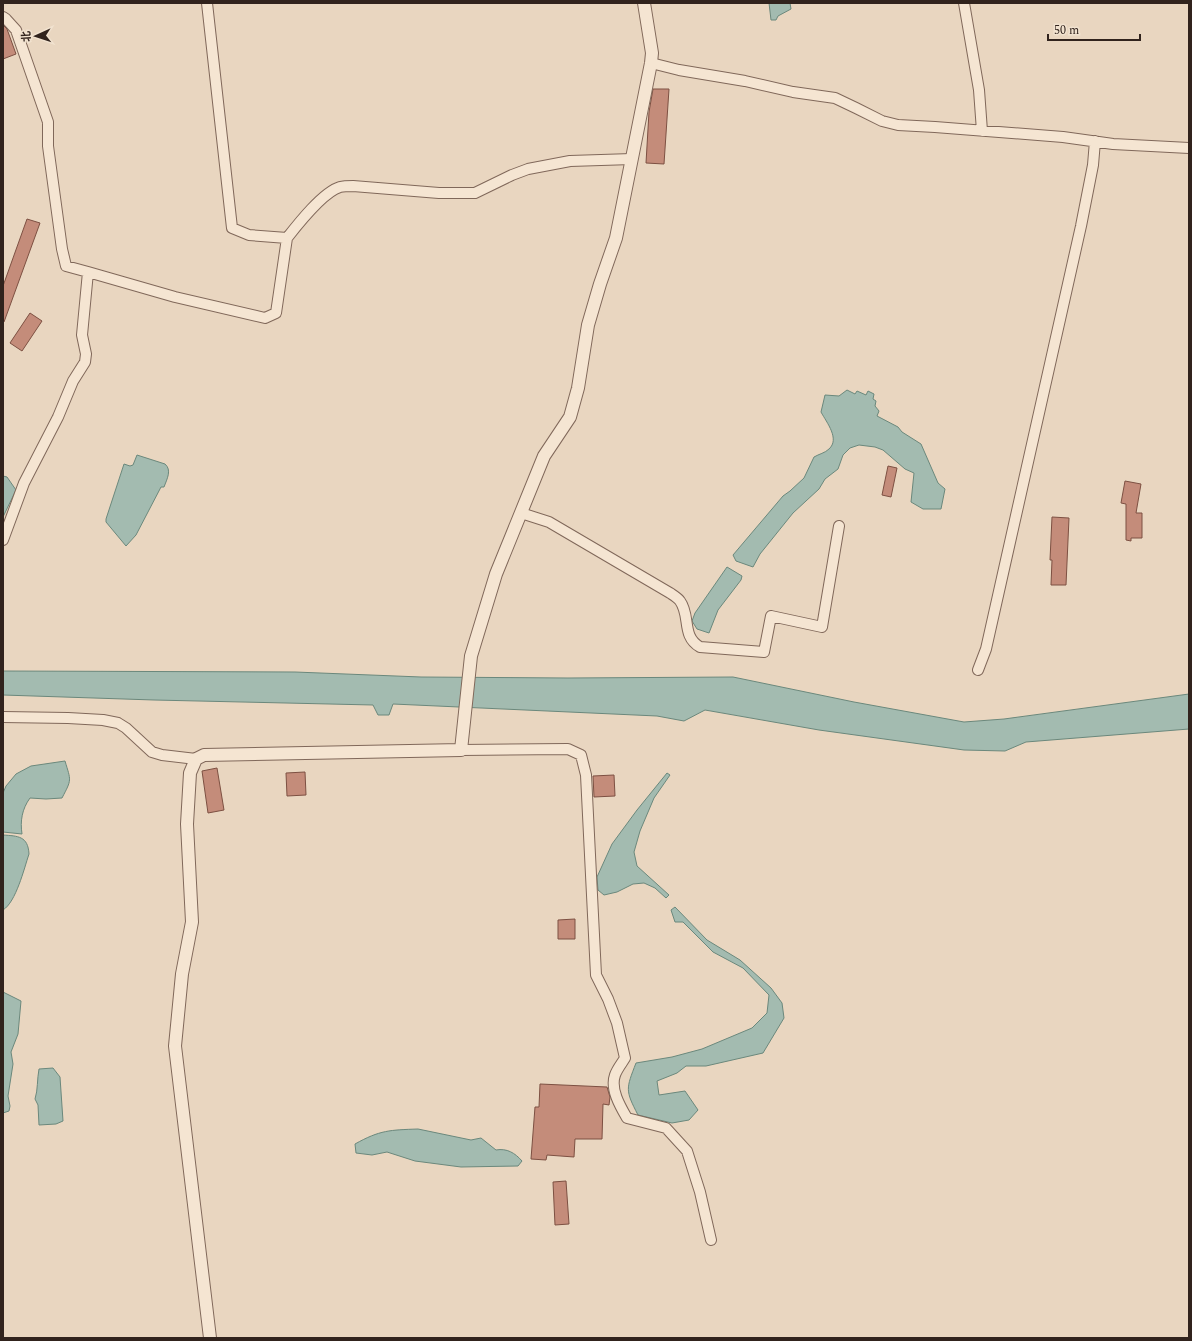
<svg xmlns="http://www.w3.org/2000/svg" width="1192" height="1341" font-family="Spectral,'Noto Sans SC',serif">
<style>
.water{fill:#a3bbb0;stroke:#6b887c}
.building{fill:#c48c7a;stroke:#7d5042}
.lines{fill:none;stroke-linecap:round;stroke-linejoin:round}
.minor-casing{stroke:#80685a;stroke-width:12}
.tertiary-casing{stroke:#80685a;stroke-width:14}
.minor{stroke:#f5e5d2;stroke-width:10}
.tertiary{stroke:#f5e5d2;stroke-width:12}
</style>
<rect width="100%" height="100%" fill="#e9d6c0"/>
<path class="water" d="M769 3H790L791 9 778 16 776 20H771Z
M847 390 855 394 857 391 866 395 868 391 874 394 873 399 876 401 875 406 879 411 877 416 898 427 902 432 921 444 938 483 945 489 941 509H923L911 502 914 473 905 469 883 450 875 447 859 445 850 448 843 455 838 469 825 479 819 489 793 513 760 554 753 567 736 561 733 555 783 496 790 491 804 478 814 457C819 454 825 453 829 449 840 439 827 423 821 412L825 395 839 396Z
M137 455 165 464C172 470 167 479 164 487H161L136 535 126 546 106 522V519L124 464 130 466 133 465Z
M3 476 7 477 16 490 3 517Z
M727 567 742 576 741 580 718 610 709 633 697 629 692 621 695 613Z
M3 671 295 672 421 677 568 678 733 677 854 702 964 722 1004 719 1189 694V729L1026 742 1005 751 964 750 819 730 705 710 684 721 657 716 393 704 389 715H378L373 705 154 700 3 695Z
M65 761C71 781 72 779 62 798L46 799 30 798C22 809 20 821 22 834L3 832V793L6 786 16 774 31 766Z
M667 773 670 775 654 798 640 831 634 852 637 866 669 895 666 898 655 888 644 883 633 884 617 892 604 895 598 890 597 877 612 844 637 810Z
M3 835C18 836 28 836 29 854 24 869 16 902 3 910Z
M675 907 707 940 740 960 771 988 782 1003 784 1018 763 1053 706 1066H686L677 1073 657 1081 659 1095 685 1091 698 1110 689 1120 672 1123 638 1115C625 1090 626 1089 636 1063L672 1057 702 1049 752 1028 767 1013 769 995 743 968 713 952 683 922H675L671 910Z
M3 992 21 1001 18 1034 11 1052 13 1064 8 1096 10 1106 9 1111 3 1113Z
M53 1068 60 1077 63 1121 56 1124 39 1125 38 1105 35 1099C38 1090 37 1079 39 1069Z
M418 1129 471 1140 481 1138 496 1150C507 1148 515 1153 522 1161L518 1166 461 1167 415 1161 387 1152 372 1155 356 1153 355 1144C380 1130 390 1130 418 1129Z"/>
<path class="building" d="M3 25 7 29 16 54 3 59Z
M653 89H669L664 164 646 163 649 112Z
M27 219 40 223 4 322H3V286Z
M30 313 42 321 22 351 10 343Z
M888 466 897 468 891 497 882 495Z
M1125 481 1141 484 1136 513H1142V538H1131V541L1126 540V504L1121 503Z
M1052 517 1069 518 1066 585H1051L1052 560H1050Z
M217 768 224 810 208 813 202 771Z
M305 772 306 795 287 796 286 773Z
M614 775 615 796 594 797 593 776Z
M575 919V939H558V920Z
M540 1084 607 1087 610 1097 609 1105 603 1104 602 1139H575L574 1157 547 1155 546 1160 531 1159 535 1107H539Z
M566 1181 569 1224 555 1225 553 1182Z"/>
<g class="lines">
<g class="minor-casing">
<path id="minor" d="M964 3 979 90 982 131
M3 17 6 19 16 30 48 122V146L62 249 66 266 88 272 82 335 86 354 85 362 73 381 58 417 24 483 3 540
M651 63 679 70 745 81 793 92 835 98 856 108 882 121 898 125 935 127 1063 137 1113 144 1189 148
M287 238C298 224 323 192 340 187 344 186 349 186 353 186L439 193H475L512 175 528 169 570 161 632 159
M88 272 175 297 265 318 276 313 287 238 249 235 232 228 207 3
M521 513 549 522 670 593C673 595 678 598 680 601 691 616 681 636 700 647L764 652 771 616 822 627 839 526
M978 670 986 649 1081 226 1093 165 1095 141
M3 717 68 718 103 720 118 723 126 728 152 752 162 755 196 759
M461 750 568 749 581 755 586 775 596 975 608 999 617 1023 625 1058C622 1063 617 1069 615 1075 610 1089 620 1106 627 1118L666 1128 687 1151 700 1192 711 1240"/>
</g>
<g class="tertiary-casing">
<path id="tertiary" d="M210 1338 175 1046 182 974 192 922 187 824 190 773 196 759 204 755 461 750 471 656 496 574 544 456 570 417 578 388 588 325 600 284 616 238 651 63 652 53 644 3"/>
</g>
<use href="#minor" class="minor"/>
<use href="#tertiary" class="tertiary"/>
</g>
<rect width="1192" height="1341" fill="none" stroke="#31231d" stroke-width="8"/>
<g transform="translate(36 36) rotate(267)" stroke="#f1e2cf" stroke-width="3" paint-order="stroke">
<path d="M0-3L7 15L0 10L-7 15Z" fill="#31231d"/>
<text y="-6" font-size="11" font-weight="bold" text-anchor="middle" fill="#31231d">北</text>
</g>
<path d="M1048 34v6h92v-6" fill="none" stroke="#31231d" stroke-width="2"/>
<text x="1054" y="34" font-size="12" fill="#31231d" stroke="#f1e2cf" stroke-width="3" paint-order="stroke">50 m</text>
</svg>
